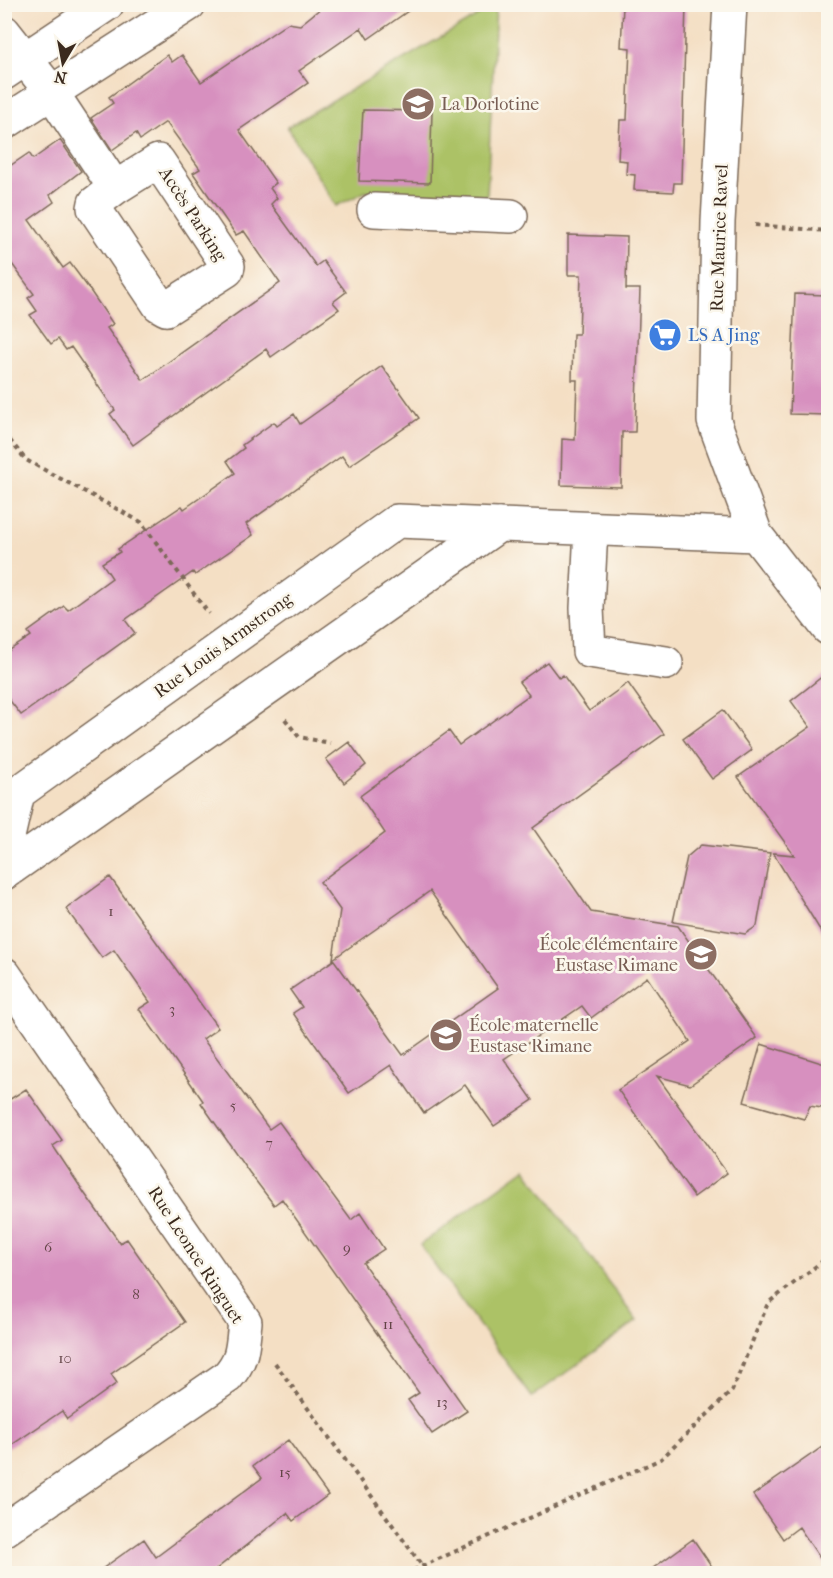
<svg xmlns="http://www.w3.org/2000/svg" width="833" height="1578" font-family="'IM FELL French Canon',serif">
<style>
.green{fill:#acc266;stroke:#747642;stroke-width:1.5}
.building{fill:#d790bf}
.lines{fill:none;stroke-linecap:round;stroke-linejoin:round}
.minor-casing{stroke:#7c6958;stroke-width:36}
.path{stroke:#7c6958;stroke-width:4;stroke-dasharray:4.5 4.5;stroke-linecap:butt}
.minor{stroke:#fff;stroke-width:33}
.labels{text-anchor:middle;stroke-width:5;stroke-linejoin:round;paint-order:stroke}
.number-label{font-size:15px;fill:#624446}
.education-label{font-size:18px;fill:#785e54;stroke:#fbf7ec;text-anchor:start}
.street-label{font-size:18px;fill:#3b2a1e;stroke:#fbf7ec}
.shop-label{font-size:18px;fill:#366cbe;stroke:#fbf7ec;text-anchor:start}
</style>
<rect width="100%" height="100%" fill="#fbf7ec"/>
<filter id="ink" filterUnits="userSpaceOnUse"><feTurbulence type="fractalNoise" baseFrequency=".0167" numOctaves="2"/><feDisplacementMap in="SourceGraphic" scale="12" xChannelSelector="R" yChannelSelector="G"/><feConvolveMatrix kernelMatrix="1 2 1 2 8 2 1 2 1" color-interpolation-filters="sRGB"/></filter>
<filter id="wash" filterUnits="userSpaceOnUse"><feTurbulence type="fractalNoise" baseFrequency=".008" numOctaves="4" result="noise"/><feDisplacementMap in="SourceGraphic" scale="24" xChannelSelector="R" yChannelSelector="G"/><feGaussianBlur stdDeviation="1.35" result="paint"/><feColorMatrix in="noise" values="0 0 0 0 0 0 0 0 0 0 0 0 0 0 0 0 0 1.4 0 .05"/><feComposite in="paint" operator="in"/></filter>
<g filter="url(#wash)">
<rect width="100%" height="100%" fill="#f4dfc4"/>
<path class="green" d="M496 5 487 197 365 192 336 206 287 127Z
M525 1169 637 1321 532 1397 420 1245Z"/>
<g id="blocks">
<path class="building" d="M326 4H418L368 39 361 28 299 71 308 83 239 130 276 183 270 188 277 198 271 204 316 266 323 261 346 292 333 302 339 309 271 357 266 349 133 445 110 414 115 410 71 347 66 350 58 339 51 344 30 315 37 311 28 298 34 294 4 253V170L29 153 33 159 60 140 81 171 50 195 54 202 29 220 63 268 70 263 87 286 113 324 107 328 143 380 280 283 244 231 236 235 193 173 200 169 166 122 140 140 136 133 112 150 91 118 113 103 109 97 167 55 172 62 182 55 201 82 288 23 300 25Z
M631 4H686L681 183H674L673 192 634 190 635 175 626 174 627 161 618 160 620 120H627L630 48 621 47 623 6H630Z
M363 110 432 111 430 183 359 181Z
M568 235 627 237 626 289H640L635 432H622L621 487 561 485 562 439 575 440 577 380H572L573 334H579L581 275H568Z
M795 294 828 295V415L790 414Z
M382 366 419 418 349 466 342 456 246 524 253 535 195 575 193 572 125 620 135 633 21 715 4 693V654L31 636 28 632 64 606 68 610 112 578 102 563 120 552 118 549 182 506 184 509 235 473 227 461 244 448 242 445 274 422 277 426 294 414 300 424Z
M547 662 559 678 563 675 589 711 628 683 664 734 533 828 591 912 678 926 757 1038 690 1085 657 1076 727 1173 694 1197 618 1090 690 1041 647 977 591 1018 582 1006 504 1059 533 1100 494 1126 465 1085 424 1113 391 1065 349 1093 293 1013 302 1007 290 990 334 960 403 1055 498 988 430 891 333 959 340 910 320 882 385 833 360 796 449 731 459 745 529 695 519 682Z
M828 672V943L773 853 794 855 738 777 810 727 791 701Z
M723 710 752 750 712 779 683 739Z
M349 742 366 765 344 783 326 759Z
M701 845 770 853 757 926 745 934 673 922 687 857Z
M110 877 218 1028 203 1039 269 1129 279 1122 351 1220 360 1213 384 1249 363 1263 467 1411 432 1434 408 1400 419 1393 282 1199 274 1205 249 1172 201 1103 203 1101 139 1009 150 1002 114 950 102 958 66 909Z
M761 1044 828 1065V1109L810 1106 804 1119 744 1102Z
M26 1089 62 1140 53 1146 85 1194 120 1243 127 1239 185 1322 111 1374 117 1383 67 1419 62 1411 4 1450V1103Z
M288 1440 328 1495 293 1521 287 1513 210 1574H95L144 1539 156 1557 262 1478 253 1466Z
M828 1443V1570L799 1527 783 1539 753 1495Z
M693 1539 717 1574H645Z"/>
</g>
</g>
<g filter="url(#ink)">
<use href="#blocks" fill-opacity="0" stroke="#7c6958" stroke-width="1.5"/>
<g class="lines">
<g class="minor-casing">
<path id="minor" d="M730 4 718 222 714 421 756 535
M4 32 52 93 115 188 95 203 94 208 159 305 166 309 227 270 228 266 158 161 115 188
M4 73 107 4
M4 123 189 4
M374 210 511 216
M591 529 587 608 589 651 666 663
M4 854 18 793 397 521 756 535 828 628
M4 873 499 525
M4 974 245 1322C242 1347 244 1358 227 1377L4 1530"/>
</g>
<path class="path" d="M755 225 828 231
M4 433 26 460 141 522 209 614
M285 719 299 737 330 743
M275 1363 428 1574
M405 1574 661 1459 732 1391 768 1303 828 1257"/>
<use href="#minor" class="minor"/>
</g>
</g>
<defs>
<g id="school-disc" transform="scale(1.725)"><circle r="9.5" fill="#8d6e63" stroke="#fbf7ec"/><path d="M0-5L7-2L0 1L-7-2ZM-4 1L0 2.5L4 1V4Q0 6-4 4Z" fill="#fff"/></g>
<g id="supermarket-disc" transform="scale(1.725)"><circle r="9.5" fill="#3f7fe0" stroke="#fbf7ec"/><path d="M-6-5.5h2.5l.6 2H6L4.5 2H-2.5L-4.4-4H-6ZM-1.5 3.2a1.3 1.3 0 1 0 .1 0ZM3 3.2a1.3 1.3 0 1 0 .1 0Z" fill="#fff"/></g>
</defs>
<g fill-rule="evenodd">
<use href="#school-disc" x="418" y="104"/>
<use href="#supermarket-disc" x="665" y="335"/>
<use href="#school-disc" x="701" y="954"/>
<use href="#school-disc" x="446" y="1035"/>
</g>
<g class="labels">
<g class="number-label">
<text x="111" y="916">1</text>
<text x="172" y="1014">3</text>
<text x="233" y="1110">5</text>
<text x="269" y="1148">7</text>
<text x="48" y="1252">6</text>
<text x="347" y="1253">9</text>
<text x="136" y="1299">8</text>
<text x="388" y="1329">11</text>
<text x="65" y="1363">10</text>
<text x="442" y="1407">13</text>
<text x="285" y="1477">15</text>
</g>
<g class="education-label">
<text x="441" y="110">La Dorlotine</text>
<text x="678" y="950" text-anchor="end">École élémentaire<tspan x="678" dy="21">Eustase Rimane</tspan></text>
<text x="469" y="1031">École maternelle<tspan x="469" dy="21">Eustase Rimane</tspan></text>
</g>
<g class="street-label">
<text transform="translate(193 214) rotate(57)" y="6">Accès Parking</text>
<text transform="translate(719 238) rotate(-88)" y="6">Rue Maurice Ravel</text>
<text transform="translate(223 645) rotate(-36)" y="6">Rue Louis Armstrong</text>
<text transform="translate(196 1255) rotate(57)" y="6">Rue Leonce Ringuet</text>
</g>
<g class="shop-label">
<text x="688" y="341">LS A Jing</text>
</g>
</g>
<rect width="833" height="1578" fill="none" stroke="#fbf7ec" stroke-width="24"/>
<g transform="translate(63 63) rotate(190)" stroke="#fbf7ec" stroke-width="4.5" paint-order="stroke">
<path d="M0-4.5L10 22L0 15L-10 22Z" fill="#3b2a1e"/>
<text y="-9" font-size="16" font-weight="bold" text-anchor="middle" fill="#3b2a1e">N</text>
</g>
</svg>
